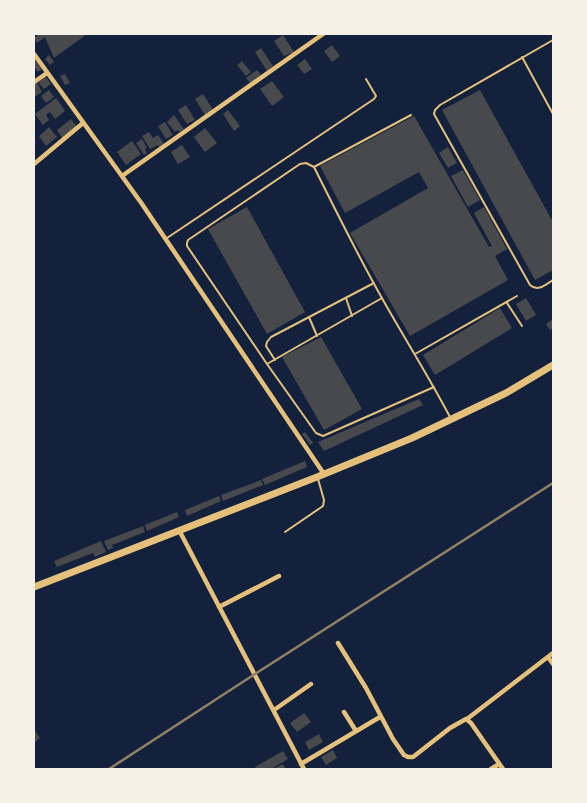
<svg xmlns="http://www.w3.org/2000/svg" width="587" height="803" font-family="Manrope,sans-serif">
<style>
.building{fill:#48494c}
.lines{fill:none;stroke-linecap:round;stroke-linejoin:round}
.service{stroke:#e5c07b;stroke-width:2}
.minor{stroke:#e5c07b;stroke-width:4.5}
.trunk{stroke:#e5c07b;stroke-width:7}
.rail{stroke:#918062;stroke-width:2.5}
</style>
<rect width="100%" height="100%" fill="#14213d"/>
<path class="building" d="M39 34H87L54 58 45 37 37 43 34 38Z
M283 35 294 52 284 56 274 41Z
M332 45 340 56 332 62 324 51Z
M261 48 273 66 267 71 255 52Z
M49 55 54 62 50 65 45 59Z
M305 59 312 69 304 74 297 65Z
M34 60H35L42 69 38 72 34 67Z
M242 61 251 72 246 76 237 65Z
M257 70 261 75 250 83 246 78Z
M65 74 70 83 65 85 60 76Z
M45 76 51 84 44 89 38 82Z
M272 81 284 97 272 106 260 89Z
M37 82 42 92 34 97V84Z
M49 90 54 97 46 103 41 96Z
M480 90 553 222V270L535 280 442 110Z
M203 94 213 110 205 115 195 99Z
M56 98 65 111 55 119 50 112 46 115 49 120 43 125 35 114Z
M186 105 195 120 187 124 178 110Z
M228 110 240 126 234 131 223 114Z
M174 115 184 129 179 132 177 130 175 132 167 122Z
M414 116 489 247 492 246 474 213 484 207 507 249 495 256 508 280 410 336 350 233 428 188 419 172 345 213 320 166Z
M71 119 77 127 63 139 57 130Z
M165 122 173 135 166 139 158 126Z
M49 127 57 137 46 146 39 136Z
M205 128 217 143 205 152 194 137Z
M149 132 153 138 158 135 164 144 159 147 158 145 150 149 142 136Z
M142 139 147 148 145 149 147 153 144 155 136 143Z
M132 141 141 154 126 165 117 152Z
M182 145 190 157 178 164 171 152Z
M448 147 457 163 448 168 439 153Z
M463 170 480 200 468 207 451 176Z
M247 207 305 312 267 334 208 229Z
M526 298 536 315 526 321 516 304Z
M500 308 512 328 435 375 423 355Z
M553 319V328L550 330 546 324Z
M321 337 362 409 324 430 282 357Z
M419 399 423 405 324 451 318 442Z
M305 432 313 443 310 445 302 434Z
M305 461 307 467 265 485 262 479Z
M261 480 263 485 223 501 221 495Z
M219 496 221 501 187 516 185 510Z
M177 512 179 517 147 531 145 525Z
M143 526 145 532 112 545 113 548 108 550 104 541Z
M101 541 106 552 95 557 93 553 57 567 54 561Z
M304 713 311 722 297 732 290 723Z
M34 729 40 738 34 743Z
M319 734 323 742 309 750 305 742Z
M333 750 337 758 326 765 321 757Z
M283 751 288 759 271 769H256L255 767Z
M283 764 286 769H273Z"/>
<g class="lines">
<path class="service" d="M553 40 440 105 435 110 434 114 530 285C538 292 545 285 553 280
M522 57 553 114
M314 167 411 115
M167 238 374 99 376 96 366 79
M346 298 352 316
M507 303 522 326
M309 317 317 336
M415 354 517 296
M275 360 266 346 267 342 271 337 374 283
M267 364 382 298
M434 387 323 436 316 433 267 364 187 246V243L188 240 300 164 306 163 314 167C336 211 358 256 383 300 405 339 429 377 450 417
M285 532 323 506 324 500 318 479"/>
<path class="minor" d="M34 54 142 204 324 474
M34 82 47 73
M34 164 83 123
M122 176 323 34
M179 530 304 769
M219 607 279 576
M338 643 366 688 393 739 404 755 408 757H413L450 728 466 719 471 723 503 769
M548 657 553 664
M274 710 311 684
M344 712 356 731
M467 719 553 653
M301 764 380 717
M491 769 499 764"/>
<path class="trunk" d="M34 587 317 477 412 438 506 393 553 365"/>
<path class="rail" d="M109 769 255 674 553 483"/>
</g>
<rect width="587" height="803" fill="none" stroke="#f6f1e7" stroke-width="70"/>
</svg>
